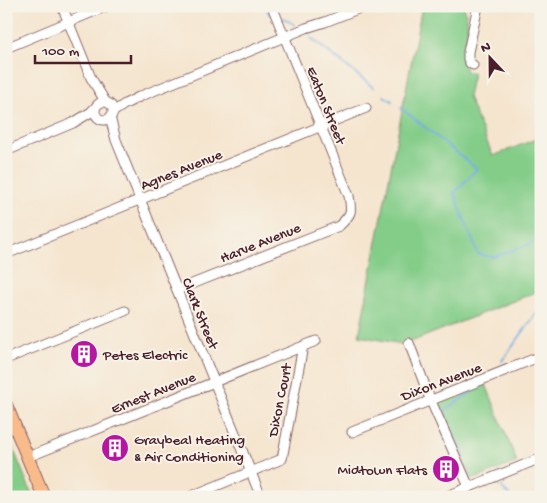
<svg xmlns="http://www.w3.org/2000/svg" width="547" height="503" font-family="'Gochi Hand',sans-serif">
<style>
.green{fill:#84cd89;stroke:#67765a}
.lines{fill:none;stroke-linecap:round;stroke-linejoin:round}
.stream{stroke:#6eaadf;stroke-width:2}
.minor-casing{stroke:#866464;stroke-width:11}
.highway-casing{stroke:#866464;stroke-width:14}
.minor{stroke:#fff;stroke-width:9}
.highway{stroke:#fabb8b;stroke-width:12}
.labels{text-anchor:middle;stroke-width:4;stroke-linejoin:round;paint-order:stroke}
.street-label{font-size:15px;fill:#4a1f2b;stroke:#f7f3e8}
.poi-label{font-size:15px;fill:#4a1f2b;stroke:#f7f3e8;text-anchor:start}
</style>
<rect width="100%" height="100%" fill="#f7f3e8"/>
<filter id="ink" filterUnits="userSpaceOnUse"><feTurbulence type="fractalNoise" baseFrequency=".02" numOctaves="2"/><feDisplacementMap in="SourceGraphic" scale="10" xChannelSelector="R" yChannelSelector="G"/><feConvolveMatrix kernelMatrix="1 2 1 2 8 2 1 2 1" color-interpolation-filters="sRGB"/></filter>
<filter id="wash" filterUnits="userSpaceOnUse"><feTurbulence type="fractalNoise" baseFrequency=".0096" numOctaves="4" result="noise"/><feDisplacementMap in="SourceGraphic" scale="20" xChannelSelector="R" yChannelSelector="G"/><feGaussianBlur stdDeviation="1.12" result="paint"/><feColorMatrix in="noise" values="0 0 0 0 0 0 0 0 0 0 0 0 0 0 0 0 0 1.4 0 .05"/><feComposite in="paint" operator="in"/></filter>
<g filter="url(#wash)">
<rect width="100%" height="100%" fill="#f5e5cf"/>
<path class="green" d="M422 6H464L468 23 465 53V71L473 72 468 97 493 156 541 137V290L413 341 402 344 359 336Z
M485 382 517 462 475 479 471 477 469 473 436 402Z
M6 431 33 497H6Z"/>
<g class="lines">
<path class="stream" d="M265 6 269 14 271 15
M283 18 287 20 295 25
M311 38 374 88
M384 96 392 101
M401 108 477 169 454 193 478 254 494 257 541 240
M502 361 541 307
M466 458 453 435 444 411 468 395 476 387
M501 486 510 497"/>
</g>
</g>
<g filter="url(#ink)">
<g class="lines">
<g class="minor-casing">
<path id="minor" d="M62 6 91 78 105 101
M6 48 107 6
M473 65 470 63 468 59V52L478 6
M95 111a9 9 0 1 1 18 0a9 9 0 1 1-18 0Z
M113 112 125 104 141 96 306 28 325 22 365 6
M110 117 116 140 261 497
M6 151 73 123 91 112 95 108
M6 254 366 108
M177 290 339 226C352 214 352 212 349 196L272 6
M409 343 430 399 469 487
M6 359 125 311
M352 432 541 356
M28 457 316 341
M189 497 282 459 303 346
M445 497 541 458"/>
</g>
<g class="highway-casing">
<path id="highway" d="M6 405 44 497"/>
</g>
<use href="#minor" class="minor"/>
<use href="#highway" class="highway"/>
</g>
</g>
<defs>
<g id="building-disc" transform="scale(1.4375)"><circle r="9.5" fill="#b5179e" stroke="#f7f3e8"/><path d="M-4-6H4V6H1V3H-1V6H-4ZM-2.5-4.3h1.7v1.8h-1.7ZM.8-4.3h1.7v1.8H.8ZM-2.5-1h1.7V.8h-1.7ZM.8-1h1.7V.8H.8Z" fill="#fff"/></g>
</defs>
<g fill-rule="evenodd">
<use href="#building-disc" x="84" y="354"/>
<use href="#building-disc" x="115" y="448"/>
<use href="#building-disc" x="446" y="469"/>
</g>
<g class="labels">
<g class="street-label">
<text transform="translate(327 105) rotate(68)" y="5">Eaton Street</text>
<text transform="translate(181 169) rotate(-22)" y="5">Agnes Avenue</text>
<text transform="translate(260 242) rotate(-22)" y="5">Harve Avenue</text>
<text transform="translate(201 313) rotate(68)" y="5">Clark Street</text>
<text transform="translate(441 381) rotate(-21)" y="5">Dixon Avenue</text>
<text transform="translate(153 392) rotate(-22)" y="5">Ernest Avenue</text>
<text transform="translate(279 400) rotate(-79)" y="5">Dixon Court</text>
</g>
<g class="poi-label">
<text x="103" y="359">Petes Electric</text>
<text x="134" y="444">Graybeal Heating<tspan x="134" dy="17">&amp; Air Conditioning</tspan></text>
<text x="427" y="474" text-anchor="end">Midtown Flats</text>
</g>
</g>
<rect width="547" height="503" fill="none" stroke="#f7f3e8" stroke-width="25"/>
<g transform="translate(490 58) rotate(338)" stroke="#f7f3e8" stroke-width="4" paint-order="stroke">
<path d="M0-4L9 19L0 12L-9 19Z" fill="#4a1f2b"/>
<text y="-8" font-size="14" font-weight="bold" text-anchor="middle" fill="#4a1f2b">N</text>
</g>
<path d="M35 55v8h96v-8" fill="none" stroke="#4a1f2b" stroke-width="2.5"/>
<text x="42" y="55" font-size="15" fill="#4a1f2b" stroke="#f7f3e8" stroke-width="4" paint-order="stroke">100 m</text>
</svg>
